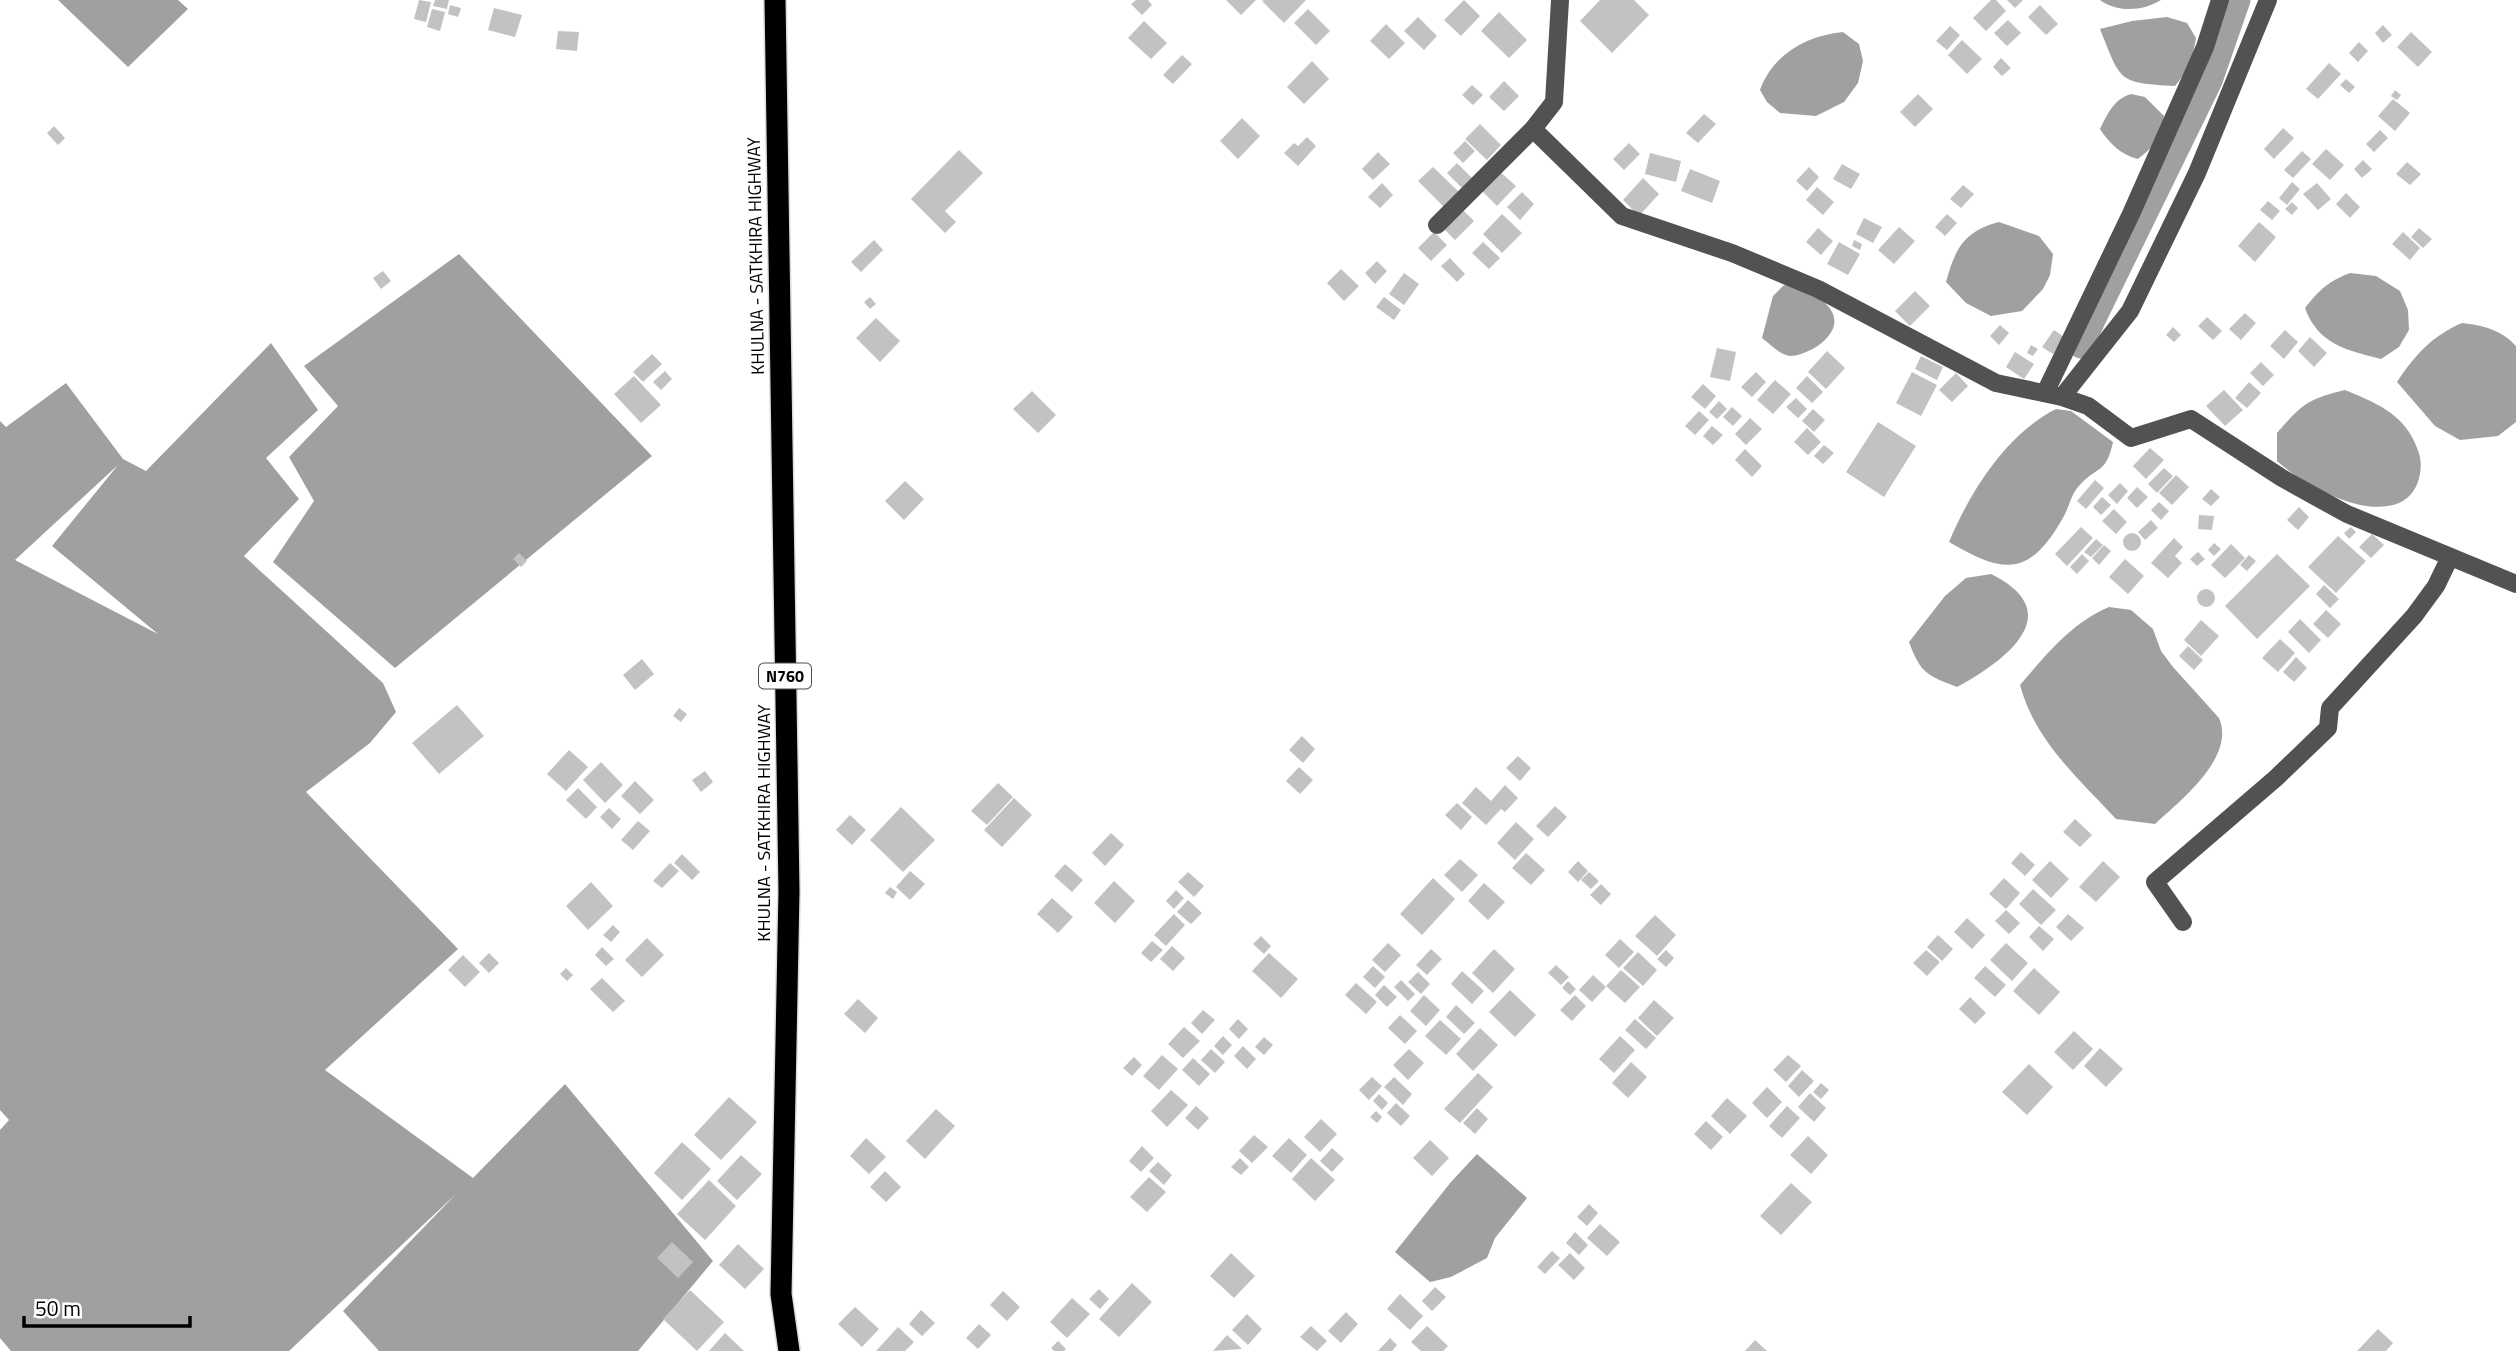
<svg xmlns="http://www.w3.org/2000/svg" width="2516" height="1351" font-family="'Titillium Web',sans-serif">
<style>
.water{fill:#a0a0a0;fill-rule:evenodd}
.lines{fill:none;stroke-linecap:round;stroke-linejoin:round}
.canal{stroke:#a0a0a0;stroke-width:23}
.building{fill:#c2c2c2}
.highway-casing{stroke:#dbdbdb;stroke-width:24}
.minor{stroke:#525252;stroke-width:18}
.highway{stroke:#000;stroke-width:21}
.labels{text-anchor:middle;stroke-width:7;stroke-linejoin:round;paint-order:stroke}
.shield{fill:#fff;stroke:#4c4c4c;stroke-width:2}
.shield-label{font-size:16px;font-weight:bold;fill:#000}
.street-label{font-size:18px;fill:#000;stroke:#fff}
</style>
<rect width="100%" height="100%" fill="#fff"/>
<path class="water" d="M58 0H178L188 9 128 67Z
M2100 0H2161C2144 11 2117 13 2100 0Z
M2167 17 2187 23 2196 38C2193 57 2188 71 2175 86 2117 83 2121 81 2100 29L2132 21Z
M1843 32 1859 44 1863 61 1858 83 1844 102 1816 116 1780 113 1767 102 1760 90C1773 54 1806 36 1843 32Z
M2131 94 2145 97 2164 116C2161 137 2155 146 2138 159 2121 155 2109 143 2100 129 2108 113 2114 99 2131 94Z
M1999 222 2039 236 2053 254 2050 275 2043 289 2022 311 1991 316 1966 303 1946 282C1955 249 1964 231 1999 222Z
M459 254 652 456 395 668 273 562 314 501 289 457 338 406 304 366Z
M2350 273 2376 276 2400 291 2408 310 2409 330 2399 347 2381 359C2346 350 2318 344 2305 308 2319 290 2329 281 2350 273Z
M1784 285C1818 290 1859 318 1816 347 1810 351 1798 356 1790 356 1780 355 1770 344 1762 338L1773 296Z
M2462 323C2482 325 2502 330 2516 346V422L2498 436 2460 440 2435 426 2397 382C2414 356 2433 335 2462 323Z
M271 343 318 410 266 458 299 499 244 556 383 683 396 712 370 743 306 792 458 949 325 1070 473 1178 565 1084 713 1261 638 1351H379L343 1311 456 1194 289 1351H11L0 1338V1130L9 1120 0 1110V421L6 427 66 383 123 459 146 471ZM118 465 52 546 158 634 15 560Z
M2345 390C2374 402 2402 413 2415 443 2420 455 2422 461 2420 474 2418 486 2411 498 2399 503 2363 518 2304 485 2277 461V433C2302 404 2308 399 2345 390Z
M2056 409 2071 411 2113 442C2106 475 2097 465 2078 487 2071 495 2069 507 2064 516 2030 577 2005 575 1949 542 1970 492 2006 434 2056 409Z
M1991 574C2070 613 2005 661 1957 687 1927 675 1921 674 1909 642L1945 596 1966 578Z
M2109 607 2131 610 2153 629 2161 651 2173 667 2219 718C2236 757 2181 800 2155 824L2116 819C2078 778 2035 741 2020 685 2047 654 2070 624 2109 607Z
M1477 1154 1527 1198 1495 1238 1487 1258 1451 1277 1430 1282 1395 1252 1451 1182Z"/>
<g class="lines">
<path class="canal" d="M2081 347 2211 81 2239 0"/>
</g>
<path class="building" d="M419 0 431 2 426 22 414 19Z
M435 0H449L447 9 433 6Z
M1136 0H1148L1152 5 1142 15 1131 4Z
M1226 0H1256L1241 15Z
M1264 0H1306L1284 23 1262 1Z
M1464 0 1480 16 1461 36 1444 20Z
M1600 0H1634L1649 15 1612 53 1580 21Z
M1991 0H1996L2006 11 1986 31 1973 18Z
M2007 0H2023L2015 8Z
M450 5 461 8 458 17 448 14Z
M2040 5 2058 24 2046 35 2028 17Z
M494 8 522 15 515 37 488 30Z
M432 9 445 12 440 31 427 27Z
M1308 9 1330 31 1316 45 1294 23Z
M1499 12 1527 40 1509 58 1481 31Z
M1418 17 1437 36 1424 50 1404 31Z
M2008 20 2021 33 2007 46 1994 33Z
M1144 21 1167 43 1151 59 1128 38Z
M1386 24 1405 43 1389 59 1370 41Z
M2383 25 2392 35 2383 43 2375 33Z
M1950 26 1960 35 1947 50 1936 41Z
M558 31 579 32 577 51 556 49Z
M2411 32 2432 52 2418 67 2397 47Z
M1962 40 1982 59 1967 74 1948 55Z
M2359 42 2368 51 2358 62 2349 53Z
M1182 55 1192 64 1173 84 1163 75Z
M2001 58 2011 68 2002 76 1993 67Z
M1312 61 1329 79 1304 104 1287 87Z
M2329 63 2341 74 2318 99 2306 89Z
M2346 79 2355 87 2349 93 2340 85Z
M1504 81 1519 96 1504 111 1489 97Z
M1472 85 1483 95 1473 105 1462 95Z
M2395 90 2401 95 2397 100 2391 96Z
M1918 94 1933 109 1915 127 1900 112Z
M2393 99 2410 113 2395 131 2378 116Z
M1704 114 1716 124 1698 143 1686 133Z
M1242 118 1260 136 1238 159 1220 141Z
M1480 124 1501 145 1487 160 1465 139Z
M54 126 65 138 58 145 47 133Z
M2283 128 2294 138 2274 159 2264 149Z
M2380 130 2388 138 2374 152 2366 144Z
M1307 137 1316 146 1298 166 1284 153 1294 143 1298 146Z
M1465 141 1475 151 1463 163 1453 153Z
M1629 143 1640 154 1624 170 1613 159Z
M2326 149 2344 165 2330 180 2312 164Z
M959 150 983 173 945 211 956 222 945 233 911 199Z
M2302 151 2311 159 2293 178 2284 170Z
M1378 152 1390 164 1373 180 1362 169Z
M1650 153 1681 161 1676 182 1645 174Z
M2363 160 2372 169 2362 178 2354 169Z
M2407 162 2421 174 2410 185 2396 174Z
M1457 163 1472 178 1462 188 1447 173Z
M1842 164 1860 174 1851 189 1833 179Z
M1433 167 1459 192 1444 207 1418 181Z
M1809 167 1819 177 1807 191 1796 181Z
M1690 169 1720 181 1712 203 1681 191Z
M1499 171 1516 186 1497 206 1481 190Z
M1643 178 1659 194 1639 216 1623 200Z
M2292 182 2300 189 2287 205 2279 198Z
M1382 183 1393 195 1380 208 1368 197Z
M2317 183 2331 199 2318 210 2303 194Z
M1963 185 1974 194 1961 208 1950 199Z
M1817 187 1834 202 1823 215 1806 200Z
M1522 192 1534 204 1520 220 1507 207Z
M2346 193 2360 207 2350 218 2336 204Z
M2268 201 2280 211 2272 220 2260 210Z
M2292 202 2298 208 2292 215 2285 209Z
M1461 208 1474 221 1455 240 1443 228Z
M1502 214 1522 233 1502 253 1483 234Z
M1947 214 1957 223 1945 236 1935 227Z
M1864 218 1882 227 1873 243 1856 234Z
M2259 222 2276 237 2255 262 2238 246Z
M1899 227 1915 241 1894 264 1878 250Z
M1818 228 1833 241 1821 255 1806 242Z
M2419 228 2432 239 2423 248 2411 237Z
M1434 232 1447 245 1431 261 1418 248Z
M2403 232 2420 248 2410 260 2392 244Z
M874 240 883 250 861 272 851 262Z
M1854 240 1862 244 1860 250 1852 246Z
M1483 242 1500 258 1489 269 1472 253Z
M1839 242 1860 254 1848 275 1827 264Z
M1450 258 1465 274 1457 282 1441 266Z
M1377 261 1387 271 1375 284 1365 273Z
M1341 269 1359 286 1344 301 1327 283Z
M383 271 391 281 381 289 373 278Z
M1404 273 1419 284 1404 305 1389 294Z
M1915 291 1930 306 1910 326 1895 311Z
M870 297 876 304 870 309 864 302Z
M1384 297 1401 310 1394 320 1376 307Z
M2245 313 2256 323 2241 340 2229 329Z
M2207 317 2222 331 2213 340 2198 326Z
M876 318 900 341 880 362 856 338Z
M2000 325 2009 333 1999 345 1990 336Z
M2173 327 2181 335 2174 342 2166 335Z
M2054 330 2064 337 2053 354 2042 347Z
M2285 330 2298 342 2284 359 2270 346Z
M2310 337 2327 353 2314 367 2298 351Z
M2031 345 2038 349 2033 356 2027 353Z
M1717 348 1736 352 1730 381 1710 377Z
M1827 351 1845 368 1826 389 1808 372Z
M2015 352 2034 364 2024 379 2006 367Z
M652 354 662 364 643 382 633 372Z
M1921 356 1943 367 1937 380 1915 369Z
M2261 362 2274 375 2263 386 2250 373Z
M665 371 672 379 661 390 653 382Z
M1756 372 1766 382 1752 397 1741 387Z
M1912 372 1937 385 1921 416 1896 403Z
M1956 373 1968 386 1952 402 1939 390Z
M634 376 661 405 641 423 614 394Z
M1807 376 1823 392 1812 403 1796 388Z
M1775 380 1791 394 1773 414 1757 400Z
M2249 382 2261 393 2247 408 2235 398Z
M1703 384 1716 396 1705 409 1691 397Z
M2224 390 2243 410 2225 426 2206 406Z
M1032 391 1056 415 1038 433 1013 409Z
M1796 398 1807 409 1798 418 1786 407Z
M1719 401 1727 409 1717 419 1709 412Z
M1732 407 1742 416 1733 426 1723 417Z
M1813 409 1825 420 1814 432 1802 421Z
M1699 411 1709 420 1695 435 1685 426Z
M1750 418 1762 429 1746 445 1735 434Z
M1878 422 1916 446 1884 497 1846 472Z
M1712 426 1723 435 1713 445 1703 436Z
M1807 428 1821 442 1808 455 1794 442Z
M1824 445 1834 453 1823 464 1814 456Z
M2150 448 2164 460 2146 479 2133 466Z
M1745 449 1762 466 1752 477 1735 460Z
M2164 468 2173 476 2157 493 2148 484Z
M2176 475 2189 487 2172 505 2159 493Z
M2095 480 2104 488 2086 509 2077 501Z
M905 481 924 499 904 520 885 501Z
M2120 483 2128 491 2117 504 2108 495Z
M2137 487 2148 497 2137 508 2127 498Z
M2211 489 2220 497 2211 506 2202 499Z
M2102 497 2111 505 2101 515 2093 507Z
M2159 502 2169 511 2161 520 2151 510Z
M2299 507 2309 517 2298 530 2287 520Z
M2114 509 2127 522 2116 534 2102 521Z
M2199 515 2214 516 2212 530 2198 529Z
M2151 520 2158 528 2145 540 2138 532Z
M2081 527 2093 538 2067 566 2055 554Z
M2351 527 2356 532 2349 539 2344 533Z
M2123 542a9 9 0 1 1 18 0a9 9 0 1 1-18 0Z
M2372 534 2384 545 2371 558 2359 547Z
M2338 536 2366 561 2336 593 2308 567Z
M2174 538 2183 547 2175 556 2182 563 2168 578 2151 563Z
M2096 539 2103 545 2091 557 2084 552Z
M2214 543 2221 549 2214 556 2208 550Z
M2231 544 2245 558 2225 578 2211 565Z
M2104 545 2111 551 2099 565 2092 558Z
M2198 552 2205 559 2197 566 2190 559Z
M519 553 527 561 521 567 513 559Z
M2082 554 2089 561 2077 574 2070 567Z
M2277 554 2310 586 2257 639 2225 606Z
M2249 555 2256 561 2247 571 2240 565Z
M2125 559 2144 576 2128 594 2109 577Z
M2324 585 2339 599 2330 608 2316 594Z
M2197 598a9 9 0 1 1 18 0a9 9 0 1 1-18 0Z
M2326 610 2341 624 2328 638 2313 624Z
M2300 619 2321 640 2309 653 2288 632Z
M2201 620 2219 636 2201 656 2184 640Z
M2280 639 2295 653 2278 672 2262 658Z
M2188 646 2203 660 2194 670 2179 656Z
M2296 657 2307 668 2294 682 2283 672Z
M642 659 654 674 635 690 623 675Z
M457 705 484 736 439 774 412 743Z
M679 708 687 714 681 722 673 716Z
M1302 736 1315 749 1303 763 1289 750Z
M569 750 588 767 566 791 547 774Z
M1518 756 1531 768 1520 781 1506 768Z
M601 762 623 785 605 803 583 780Z
M1299 767 1313 780 1300 794 1286 781Z
M705 771 713 782 701 792 692 780Z
M635 781 654 800 640 814 621 796Z
M998 783 1013 797 987 825 971 811Z
M1505 785 1518 798 1505 812 1501 809 1486 825 1462 803 1476 787 1491 801Z
M578 788 597 807 586 819 566 800Z
M1014 798 1032 815 1002 847 984 830Z
M1457 803 1472 817 1461 830 1445 815Z
M1555 806 1567 817 1548 837 1536 826Z
M901 807 935 840 903 872 870 840Z
M609 808 621 819 612 829 600 817Z
M850 815 866 830 852 845 836 830Z
M2075 819 2092 835 2080 847 2063 832Z
M638 821 650 831 633 850 621 840Z
M1516 822 1534 839 1515 860 1497 843Z
M1111 833 1124 845 1105 866 1092 853Z
M2021 852 2035 865 2025 876 2011 863Z
M1526 853 1545 870 1531 885 1512 868Z
M682 854 700 872 692 880 674 863Z
M1460 859 1478 875 1462 892 1444 875Z
M1578 861 1588 871 1578 882 1568 872Z
M2050 861 2069 879 2051 898 2032 880Z
M2103 861 2120 877 2096 902 2079 887Z
M670 863 679 871 662 888 653 881Z
M1065 864 1083 880 1072 892 1054 876Z
M910 871 925 884 910 900 896 887Z
M1188 872 1204 886 1194 897 1178 882Z
M1589 872 1599 881 1591 889 1581 880Z
M1433 878 1455 899 1422 935 1400 914Z
M2004 878 2020 893 2006 909 1989 894Z
M1114 881 1135 901 1115 923 1094 903Z
M591 882 613 906 588 930 566 906Z
M1484 883 1505 902 1488 920 1468 901Z
M1601 884 1611 894 1601 905 1590 895Z
M890 887 897 892 893 899 885 893Z
M2033 889 2056 910 2041 925 2019 904Z
M1176 890 1184 898 1174 909 1166 901Z
M1052 898 1073 917 1058 933 1037 914Z
M1188 900 1202 913 1191 924 1177 912Z
M2006 910 2020 923 2009 934 1995 921Z
M1174 914 1185 925 1166 946 1154 935Z
M2068 914 2084 928 2071 941 2056 927Z
M1655 915 1676 935 1657 956 1635 936Z
M1967 918 1985 935 1972 949 1954 932Z
M613 925 620 932 611 942 603 935Z
M2039 926 2054 939 2043 951 2029 937Z
M1938 935 1953 949 1942 961 1927 947Z
M1261 936 1271 946 1264 954 1253 944Z
M647 938 664 955 642 977 625 960Z
M1620 939 1634 952 1619 968 1605 955Z
M1152 941 1163 950 1151 962 1141 953Z
M1388 943 1401 955 1385 972 1372 960Z
M2006 943 2028 963 2012 981 1990 960Z
M1172 946 1185 958 1173 971 1160 959Z
M602 947 614 959 606 966 595 955Z
M1431 949 1442 959 1427 975 1416 965Z
M1494 949 1515 969 1493 993 1472 973Z
M1666 950 1674 958 1666 967 1657 959Z
M1926 950 1940 962 1927 976 1913 963Z
M1638 952 1657 970 1643 986 1623 968Z
M489 953 499 963 489 973 479 963Z
M1269 953 1298 979 1281 998 1252 971Z
M463 955 480 972 465 987 448 970Z
M1556 965 1569 977 1561 985 1548 973Z
M1373 966 1385 977 1375 988 1363 977Z
M1985 966 2006 985 1995 997 1974 978Z
M566 968 573 975 567 981 560 974Z
M2034 968 2060 992 2039 1015 2013 991Z
M1621 970 1640 987 1625 1003 1606 986Z
M1462 971 1484 991 1472 1004 1451 984Z
M1418 972 1430 984 1421 994 1408 982Z
M1593 975 1606 987 1592 1002 1579 990Z
M602 978 625 1001 613 1012 590 989Z
M1401 980 1415 994 1408 1001 1394 987Z
M1568 981 1576 989 1570 995 1562 988Z
M1356 983 1377 1002 1366 1014 1345 995Z
M1384 985 1397 997 1387 1007 1375 995Z
M1510 990 1536 1015 1515 1037 1489 1012Z
M1424 995 1440 1010 1426 1026 1410 1011Z
M1575 995 1586 1006 1572 1021 1560 1010Z
M1970 997 1986 1013 1975 1024 1959 1009Z
M858 999 878 1018 865 1033 844 1014Z
M1654 1000 1674 1018 1657 1036 1638 1018Z
M1456 1005 1475 1023 1464 1034 1446 1017Z
M1203 1010 1215 1020 1202 1034 1191 1023Z
M1400 1015 1417 1031 1405 1044 1388 1028Z
M1238 1019 1248 1029 1239 1039 1229 1029Z
M1635 1019 1656 1038 1646 1049 1625 1030Z
M1440 1020 1461 1039 1446 1055 1425 1036Z
M1184 1027 1200 1041 1183 1058 1168 1044Z
M1480 1028 1498 1045 1473 1071 1456 1054Z
M2074 1031 2093 1049 2073 1070 2054 1052Z
M1223 1036 1232 1045 1223 1055 1214 1046Z
M1620 1036 1635 1050 1614 1073 1599 1059Z
M1264 1037 1273 1045 1264 1055 1255 1047Z
M1243 1046 1256 1059 1247 1069 1234 1056Z
M2100 1048 2123 1069 2106 1087 2084 1066Z
M1211 1049 1225 1062 1215 1073 1201 1060Z
M1409 1049 1424 1063 1408 1080 1393 1065Z
M1162 1055 1178 1069 1159 1090 1143 1076Z
M1788 1055 1801 1066 1786 1082 1773 1070Z
M1134 1057 1142 1065 1132 1076 1123 1068Z
M1193 1058 1210 1074 1199 1086 1182 1070Z
M1631 1062 1647 1077 1628 1098 1612 1083Z
M2029 1064 2053 1087 2027 1115 2002 1092Z
M1802 1070 1814 1081 1799 1097 1788 1086Z
M1478 1073 1493 1087 1460 1123 1444 1109Z
M1372 1077 1382 1086 1369 1100 1359 1090Z
M1394 1077 1412 1094 1403 1105 1384 1087Z
M1821 1083 1829 1090 1821 1099 1813 1092Z
M1767 1087 1782 1102 1767 1118 1752 1103Z
M1171 1090 1188 1105 1167 1127 1151 1111Z
M1810 1093 1826 1108 1814 1122 1798 1107Z
M1379 1094 1388 1103 1382 1110 1373 1101Z
M729 1097 757 1122 721 1160 694 1135Z
M1727 1098 1747 1116 1730 1134 1711 1116Z
M1396 1103 1410 1116 1401 1126 1387 1113Z
M1196 1106 1209 1118 1198 1130 1185 1118Z
M1787 1106 1800 1118 1782 1138 1769 1126Z
M1477 1108 1488 1119 1475 1134 1463 1123Z
M936 1109 955 1126 925 1159 906 1141Z
M1376 1111 1382 1117 1377 1123 1370 1117Z
M1321 1119 1337 1134 1320 1152 1304 1137Z
M1706 1121 1723 1137 1711 1150 1694 1134Z
M1254 1135 1268 1147 1252 1163 1239 1151Z
M1808 1136 1828 1155 1811 1174 1790 1155Z
M866 1138 886 1157 869 1174 850 1156Z
M1289 1138 1307 1155 1291 1173 1272 1156Z
M1430 1140 1449 1158 1432 1176 1413 1158Z
M682 1142 711 1169 682 1200 654 1173Z
M1142 1146 1154 1158 1141 1172 1129 1161Z
M1332 1148 1344 1159 1332 1172 1320 1161Z
M741 1155 762 1174 737 1200 717 1181Z
M1240 1158 1249 1167 1241 1175 1231 1167Z
M1311 1158 1335 1180 1315 1201 1292 1179Z
M1158 1162 1172 1175 1164 1185 1149 1171Z
M885 1171 901 1187 886 1202 870 1187Z
M1149 1177 1166 1192 1147 1212 1130 1197Z
M709 1180 736 1206 705 1240 677 1214Z
M1791 1183 1812 1202 1781 1235 1760 1216Z
M1589 1204 1598 1213 1587 1226 1577 1217Z
M1600 1224 1620 1242 1607 1256 1587 1238Z
M1575 1232 1588 1245 1579 1255 1566 1243Z
M672 1242 693 1262 678 1278 657 1258Z
M738 1244 764 1269 745 1289 719 1265Z
M1552 1251 1560 1258 1545 1274 1537 1267Z
M1231 1253 1255 1276 1234 1298 1210 1276Z
M1570 1253 1585 1268 1574 1280 1558 1265Z
M1132 1283 1152 1302 1119 1337 1099 1319Z
M1435 1287 1446 1297 1432 1311 1422 1301Z
M1099 1289 1109 1299 1100 1309 1089 1299Z
M690 1290 724 1322 697 1351 663 1319Z
M1003 1291 1020 1307 1007 1321 990 1305Z
M1400 1294 1423 1316 1410 1330 1387 1309Z
M1072 1298 1090 1314 1067 1338 1050 1322Z
M855 1307 879 1329 862 1347 838 1324Z
M921 1310 935 1323 922 1336 909 1324Z
M1346 1312 1358 1324 1341 1343 1328 1331Z
M1247 1314 1262 1329 1248 1345 1232 1330Z
M979 1324 991 1335 978 1349 966 1338Z
M1311 1326 1327 1341 1317 1351 1300 1337Z
M1427 1326 1448 1346 1443 1351H1421L1411 1342Z
M898 1327 914 1342 905 1351H876Z
M2378 1329 2393 1343 2386 1351H2357Z
M725 1333 744 1351H709Z
M1227 1335 1242 1349 1213 1351Z
M1390 1338 1397 1345 1392 1351H1378Z
M1755 1340 1767 1351H1745Z
M1058 1341 1066 1349 1064 1351H1054L1051 1348Z"/>
<g class="lines">
<g class="highway-casing">
<path id="highway" d="M775 0 789 891 781 1294 789 1351"/>
</g>
<path class="minor" d="M1533 129 1622 216 1732 253 1818 289 1996 383 2062 397 2088 406 2131 438 2191 419 2282 478 2347 514 2516 584
M1437 225 1533 129 1554 102 1560 0
M2045 393 2131 214 2205 47 2220 0
M2062 397 2130 311 2197 173 2268 0
M2183 922 2155 882 2276 778 2328 728 2330 708 2414 616 2436 586 2450 557"/>
<use href="#highway" class="highway"/>
</g>
<g class="labels">
<rect class="shield" x="759" y="663.5" width="52" height="25" rx="5"/>
<g class="shield-label">
<text x="785" y="682">N760</text>
</g>
<g class="street-label">
<text transform="translate(756 256) rotate(-91)" y="6">KHULNA - SATKHIRA HIGHWAY</text>
<text transform="translate(764 823) rotate(-90)" y="6">KHULNA - SATKHIRA HIGHWAY</text>
</g>
</g>
<path d="M24 1316v10h166v-10" fill="none" stroke="#000000" stroke-width="3.5"/>
<text x="35" y="1316" font-size="21" fill="#000000" stroke="#ffffff" stroke-width="5" paint-order="stroke">50 m</text>
</svg>
